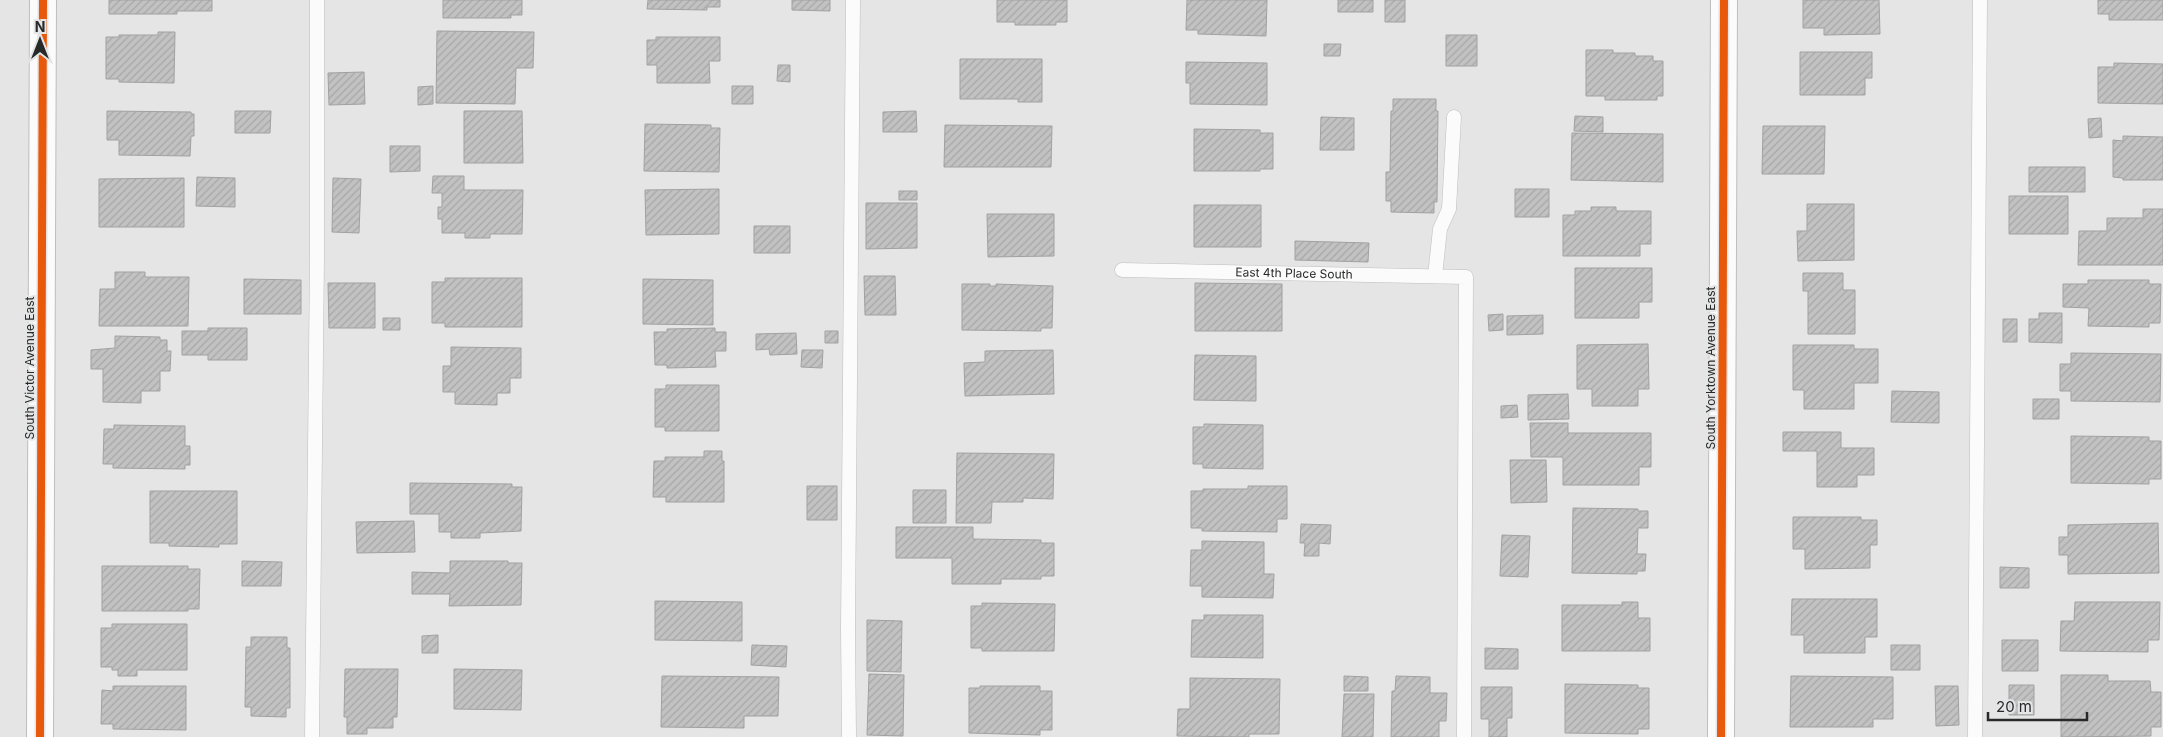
<svg xmlns="http://www.w3.org/2000/svg" width="2163" height="737" font-family="Inter,sans-serif">
<style>
.building{fill:url(#building-hatch);stroke:#a1a1a1}
.lines{fill:none;stroke-linecap:round;stroke-linejoin:round}
.service-casing{stroke:#bebebe;stroke-width:15}
.minor-casing{stroke:#bebebe;stroke-width:28}
.service{stroke:#fbfbfb;stroke-width:14}
.minor{stroke:#fbfbfb;stroke-width:26}
.cycleway-casing{stroke:#e4e5e6;stroke-width:11}
.cycleway{stroke:#e8590c;stroke-width:8}
.labels{text-anchor:middle;stroke-width:4;stroke-linejoin:round;paint-order:stroke}
.street-label{font-size:12px;fill:#282929;stroke:#e4e5e6}
</style>
<defs>
<pattern id="building-hatch" width="6" height="6" patternUnits="userSpaceOnUse" patternTransform="scale(1.25)"><rect width="6" height="6" fill="#c2c2c2"/><path d="M-1 1l2-2M0 6l6-6M5 7l2-2" fill="none" stroke="#a7a7a7"/></pattern>
</defs>
<rect width="100%" height="100%" fill="#e5e5e5"/>
<path class="building" d="M109 0H212V11H177V14H109Z
M443 0H522V15H511V18H443Z
M648 0H720V7H707V10L647 9Z
M792 0H830V11L792 10Z
M997 0H1067V22H1056V25H1015V22H997Z
M1187 0H1267L1266 36 1198 34V30H1186Z
M1338 0H1373V12H1338Z
M1385 0H1405V22H1385Z
M1803 0H1879L1880 34 1824 35V28H1803Z
M2098 0H2163V20H2109V14H2098Z
M437 31 534 32 533 68H516L515 104 436 103Z
M158 32H175L174 83 119 82V79H106V37H119V35H158Z
M1446 35H1477V66H1446Z
M656 37H720V61H709L710 83H657V65H647V40H656Z
M1324 44H1341L1340 56H1324Z
M1586 50H1613V53H1635V56H1653V61H1663V96H1657V100H1605V96H1586Z
M1800 52H1872V78H1865V95H1800Z
M960 59H1042V102H1018V99H960Z
M1186 62 1267 63V105L1190 104V83H1186Z
M2114 63 2163 64V104L2098 103V67H2114Z
M778 65H790V82L777 81Z
M364 72 365 104 329 105 328 73Z
M433 86V104L418 105V87Z
M732 86H753V104H732Z
M1393 99H1436V111H1438L1437 202H1434V213L1391 212V201H1386V172H1390L1391 111H1393Z
M107 111 191 112V114H194V136H191L190 156 119 155V140H107Z
M235 111H271L270 133H235Z
M464 111H522L523 163H464Z
M916 111 917 132H883V112Z
M1575 116 1603 117V132L1574 131Z
M1321 117 1354 118V150H1320Z
M2101 118 2102 137 2089 138 2088 119Z
M645 124 711 125V128H720L719 172 644 171Z
M945 125 1052 126 1051 167H944Z
M1763 126H1825L1824 174H1762Z
M1194 129 1260 130V133H1273V169H1260V171H1194Z
M1572 133 1663 134V182L1571 180Z
M2123 136 2163 137V180H2123V178L2113 177V140L2123 141Z
M390 146H420V171L390 172Z
M2029 167H2085V192H2029Z
M433 176H464V190H523L522 234H490V238H465V233H442V219H438V207H442V193H432Z
M197 177 235 178V207L196 206Z
M184 178V227H99V179Z
M333 178 361 179 359 233 332 232Z
M719 189V234L646 235 645 190Z
M1515 189H1549V217H1515Z
M899 191H917V200H899Z
M2009 196H2068V234H2009Z
M866 203H917V248L866 249Z
M1807 204H1854V260L1798 261 1797 231H1807Z
M1194 205H1261V247H1194Z
M1591 207H1616V211H1651V244H1640V256H1563V215H1575V211H1591Z
M2143 209H2163V265H2078L2079 231H2107V218H2143Z
M987 214H1054V256L988 257Z
M754 226H790V253H754Z
M1295 241 1369 243 1368 262 1295 260Z
M1575 268H1652V302H1639V318H1575Z
M115 272H145V277H189L188 326H99L100 289H115Z
M1803 273H1843V290H1855V334H1808V291H1803Z
M864 276H895L896 315H865Z
M445 278H522V327H445V323H432V282H445Z
M244 279 301 280V314H244Z
M643 279 713 280V325L643 324Z
M2088 280H2149V284H2161L2160 323H2149V327L2088 326 2089 308 2063 307V284H2088Z
M328 283H375V328H329Z
M1195 283 1282 284V331H1195Z
M962 284H990V286H996V284L1053 286 1052 328H1041V331L962 330Z
M2039 313H2062V343L2029 342V319H2039Z
M1503 314V330L1489 331 1488 315Z
M1543 315V334L1507 335V316Z
M383 318H400V330H383Z
M2003 319H2017V342H2003Z
M208 328H247V360H208V355H182V331H208Z
M715 328V332H726V351H715L716 367 667 368V365H655L654 332H667V329Z
M825 331H838V343H825Z
M796 333 797 354 770 355 769 349 756 350V334Z
M115 336 160 337V340H167V351H171L170 371H160V391H141V403L103 402V369H91V350L115 348Z
M1648 344 1649 389H1638V406H1592V389H1577V345Z
M1793 345H1854V349H1878V383H1854V409H1804V390H1793Z
M451 347 521 348V378H510V393H497V405L455 404V392H443V366H451Z
M802 350H823L822 368 801 367Z
M1053 350 1054 394 965 396 964 363 985 362V351Z
M2071 353 2161 354 2160 402 2071 401V391H2060V364H2071Z
M1195 355 1256 356V401L1194 400Z
M666 385H719V431H665V427H655V389H666Z
M1892 391 1939 392V423L1891 422Z
M1568 394 1569 419 1528 420V395Z
M2033 399H2059V419H2033Z
M1517 405 1518 417 1501 418V406Z
M1530 423H1568V433H1651V467H1639V485H1563V457H1531Z
M1204 424 1263 425V469L1203 468V464H1193V427H1204Z
M114 425 185 426V446H190V465H185V469L113 468V464H103L104 429H114Z
M1783 432H1841V448H1874V475H1857V487H1817V451H1783Z
M2071 436 2149 437V441H2161V479H2149V484L2071 483Z
M704 451H722V461H724V502H666V497H653L654 461H665V457H704Z
M957 453 1054 454 1053 499 1023 498V502H992L991 523H956Z
M1510 460H1546L1547 502 1511 503Z
M410 483 512 484V487H522L521 531 480 533V538H451V532H439V514H410Z
M807 486H837V520H807Z
M1248 486H1287V519H1277V532L1202 531V528H1191V491H1203V489H1248Z
M913 490H946V523H913Z
M150 491H237V544H219V547L169 546V543H150Z
M1573 508 1638 509V511H1648V528H1638L1637 554H1646L1645 571H1637V574L1572 573Z
M1793 517H1861V520H1877V545H1870V568L1805 569V549H1793Z
M414 521 415 552 357 553 356 522Z
M2158 523 2159 573 2068 574V555H2059V537H2068V525Z
M1301 524 1331 525 1330 544 1319 543V556H1304L1305 543H1300Z
M896 527H973V539L1041 540V543H1054V576H1041V579H1001V584H952V558H896Z
M1502 535 1530 536 1528 577 1500 576Z
M1202 541 1264 542V574H1274L1273 598 1202 597V586H1190L1191 550H1202Z
M242 561 282 562 281 586H242Z
M450 561H508V563H522L521 605 449 606 450 594H412V572L450 573Z
M102 566H188V569H200L199 609H188V611H102Z
M2000 567 2029 568V588H2000Z
M1792 599H1877V637H1865V653H1804V635H1791Z
M655 601 742 602V641L655 640Z
M1622 602H1638V618H1650V651H1562V605H1622Z
M2075 602H2160L2159 640H2148V652L2060 651 2061 621H2074Z
M982 603 1055 604 1054 651H982V648H971V606H982Z
M1204 615H1263V658L1191 657 1192 620H1204Z
M867 620 902 621 901 672 867 671Z
M112 624H187V670H137V676H118V670H112V667H101V628H112Z
M438 635V653H422V636Z
M251 637H287V648H290V708H286V717L251 716V707H245L246 647H251Z
M2002 640H2038V671H2002Z
M752 645 787 646 786 667 751 665Z
M1891 645H1920V670H1891Z
M1485 648 1518 649V669H1485Z
M345 669H398L397 717H393V728H367V734H347V717H344Z
M454 669 522 670 521 710 454 709Z
M869 674 904 675 903 736 867 735Z
M2061 675H2108V681H2150L2151 692H2161V727H2151V736L2061 737Z
M662 676 779 677 778 716H744V728L661 727Z
M1344 676 1368 677V691H1344Z
M1396 676 1430 677V693H1447L1446 721H1439V737H1391L1392 691H1395Z
M1791 676 1893 677V719H1873V727H1790Z
M1190 678 1280 679 1279 734H1249V737L1177 736 1178 709H1190Z
M1565 684 1638 685V688H1649V729H1638V734L1565 733Z
M2009 685H2034V715H2009Z
M113 686H186V730L113 729V724H101L102 690 113 691Z
M980 686H1040V691H1052V730H1040V735L969 733V688H980Z
M1935 686H1958L1959 725 1936 726Z
M1481 687H1512V718H1507V737H1489V719H1481Z
M1344 694H1374L1373 737H1342Z"/>
<g class="lines">
<g class="service-casing">
<g id="service">
<path id="s1" d="M1122 270 1466 277 1464 737"/>
<path d="M1435 276 1440 229 1449 209 1454 117"/>
<path d="M312 737 317 257V0"/>
<path d="M849 737 848 629 853 0"/>
<path d="M1975 737 1980 0"/>
</g>
</g>
<g class="minor-casing">
<path id="minor" d="M40 737 43 0
M1721 737 1724 0"/>
</g>
<use href="#service" class="service"/>
<use href="#minor" class="minor"/>
<g class="cycleway-casing">
<path id="cycleway" d="M40 737 43 0
M1721 737 1724 0"/>
</g>
<use href="#cycleway" class="cycleway"/>
</g>
<g class="labels">
<g class="street-label">
<text dy="4" stroke="none"><textPath href="#s1" startOffset="172">East 4th Place South</textPath></text>
<text transform="translate(30 368) rotate(-90)" y="4">South Victor Avenue East</text>
<text transform="translate(1711 368) rotate(-90)" y="4">South Yorktown Avenue East</text>
</g>
</g>
<g transform="translate(40 40)" stroke="#e4e5e6" stroke-width="4" paint-order="stroke">
<path d="M0-4L9 19L0 12L-9 19Z" fill="#282929"/>
<text y="-8" font-size="14" font-weight="bold" text-anchor="middle" fill="#282929">N</text>
</g>
<path d="M1988 712v8h99v-8" fill="none" stroke="#282929" stroke-width="2.5"/>
<text x="1996" y="712" font-size="15" fill="#282929" stroke="#e4e5e6" stroke-width="4" paint-order="stroke">20 m</text>
</svg>
